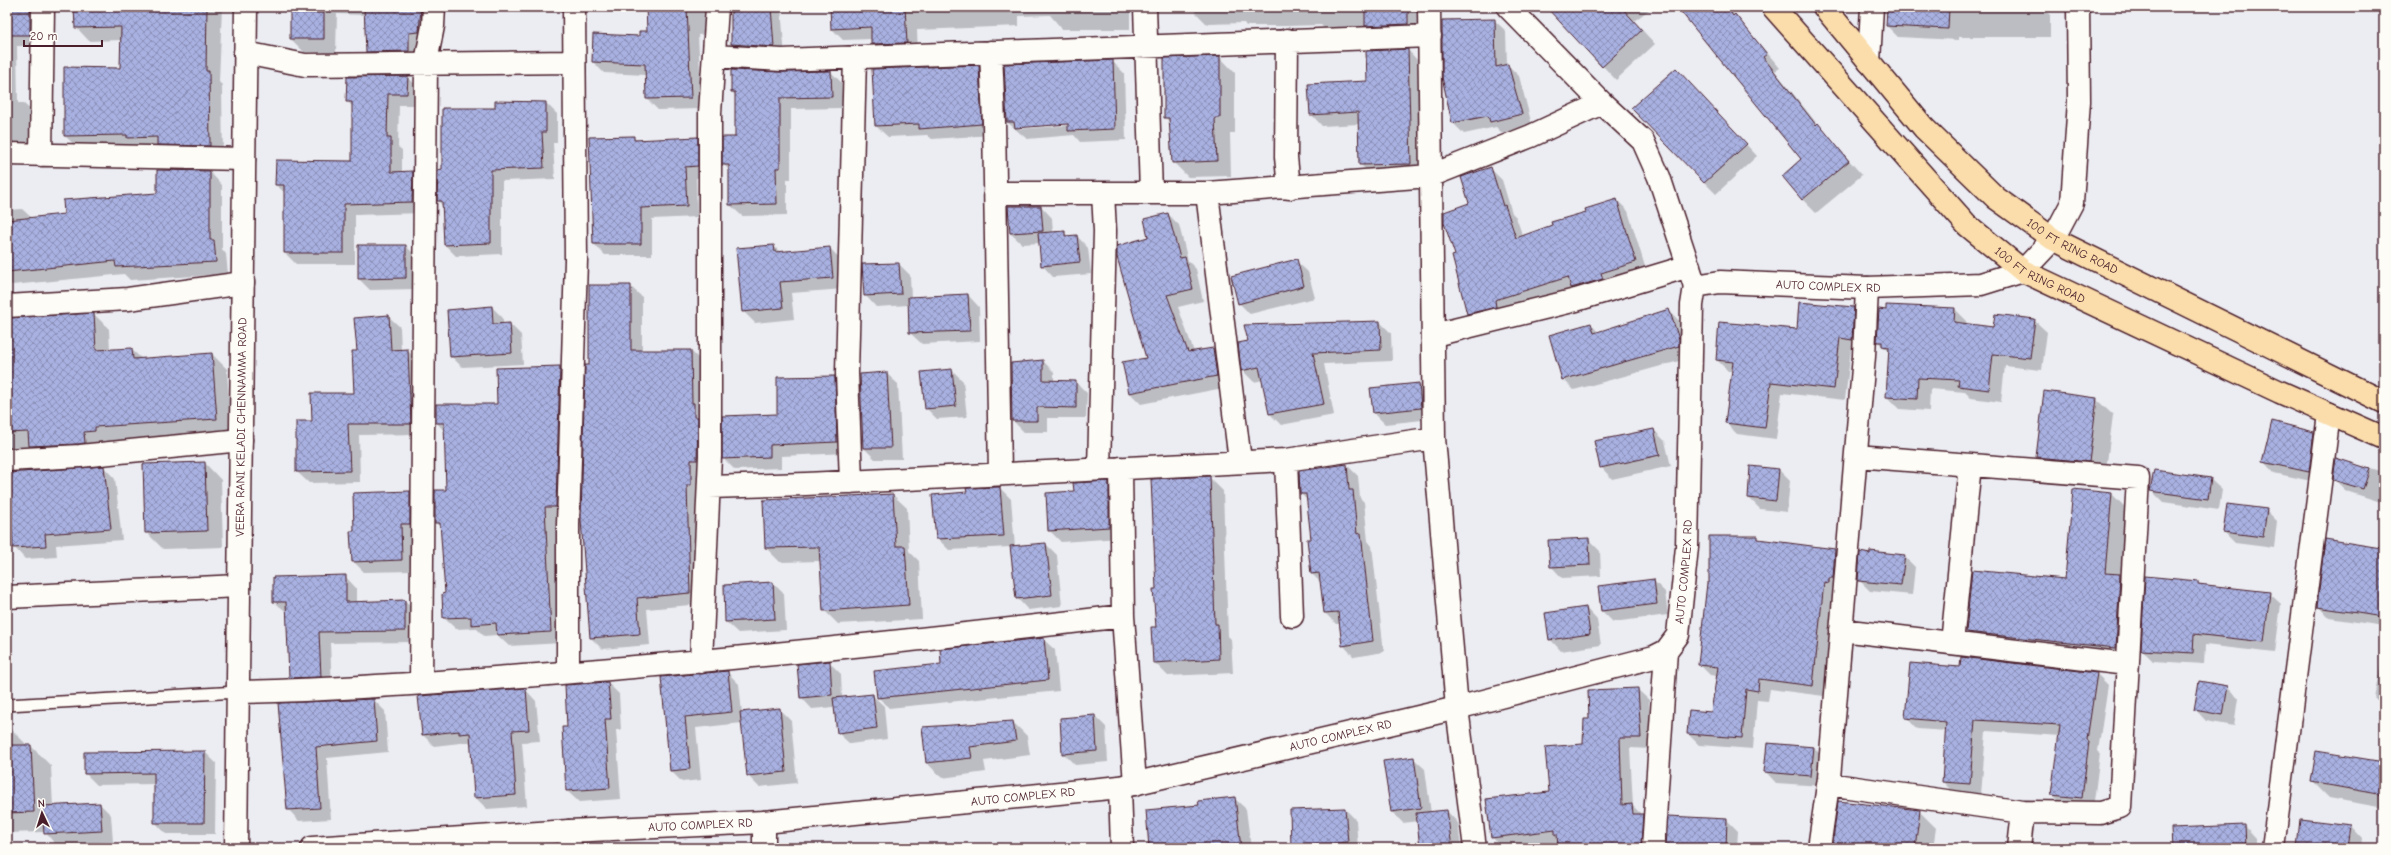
<svg xmlns="http://www.w3.org/2000/svg" width="2391" height="855" font-family="'Comic Neue',sans-serif">
<style>
.shadow{fill:#0003;fill-rule:evenodd}
.building{fill:url(#building-cross-hatch);stroke:#4a1f2b}
.lines{fill:none;stroke-linecap:round;stroke-linejoin:round}
.service-casing{stroke:#4a1f2b;stroke-width:14}
.minor-casing{stroke:#4a1f2b;stroke-width:25}
.tertiary-casing{stroke:#4a1f2b;stroke-width:25}
.secondary-casing{stroke:#4a1f2b;stroke-width:25}
.primary-casing{stroke:#4a1f2b;stroke-width:25}
.service{stroke:#fdfcf7;stroke-width:11}
.minor{stroke:#fdfcf7;stroke-width:22}
.tertiary{stroke:#fdfcf7;stroke-width:22}
.secondary{stroke:#fdfcf7;stroke-width:22}
.primary{stroke:#faddab;stroke-width:22}
.labels{text-anchor:middle;stroke-width:3;stroke-linejoin:round;paint-order:stroke}
.street-label{font-size:12px;fill:#4a1f2b;stroke:#fdfcf7}
</style>
<defs>
<pattern id="building-cross-hatch" width="8" height="8" patternUnits="userSpaceOnUse"><rect width="8" height="8" fill="#a8b1e1"/><path d="M0 0l8 8M0 8l8-8" fill="none" stroke="#8b8fb7"/></pattern>
</defs>
<rect width="100%" height="100%" fill="#ecedf3"/>
<filter id="ink" filterUnits="userSpaceOnUse"><feTurbulence type="fractalNoise" baseFrequency=".025" numOctaves="2"/><feDisplacementMap in="SourceGraphic" scale="8" xChannelSelector="R" yChannelSelector="G"/><feConvolveMatrix kernelMatrix="1 2 1 2 8 2 1 2 1" color-interpolation-filters="sRGB"/></filter>
<g filter="url(#ink)">
<path class="shadow" d="M140 7H222L219 82 222 85 223 159 79 149 65 136 121 69 122 40 89 41 76 27Z
M290 7H441L422 64 380 65 367 51 365 15 337 14 336 52H304L291 39Z
M512 7H560L514 9Z
M647 7H723L714 34 698 35 702 109 658 110 647 99 646 75 604 73 593 62 648 32Z
M730 7H781L785 58 743 55 732 44Z
M831 7H1130V29H1062L1050 15 1019 16V26L917 30 918 54 884 55 872 44V39L843 40 832 29Z
M1195 7H1416L1418 10 1419 35 1367 36 1357 26 1324 28 1321 25 1285 26H1246L1244 23 1207 24 1195 12Z
M1555 7H1653L1634 21 1655 44 1616 80 1551 11Z
M1679 7H1728L1780 68 1775 71 1818 125 1862 175 1816 213 1802 199V159Z
M1888 7H2046V11L2050 15V37H1959V40L1898 37 1887 26Z
M7 8H30L41 20V46H17L18 103H23L35 114V145H7Z
M1494 20 1506 31 1507 64 1519 76 1532 125 1502 133 1496 127 1464 134 1452 122Z
M1408 50 1419 62 1422 174 1372 175 1360 164 1359 124 1322 126 1311 114 1368 82 1367 52Z
M1220 57 1235 73V133H1230L1231 176 1188 177 1173 162 1170 123 1165 117Z
M1112 61 1124 73 1126 140 1080 142 1074 135 1027 139 1007 122 1005 65ZM1073 123V125L1020 129 1018 127Z
M979 66 990 78 992 135 932 139 927 135 888 137 876 126 873 70Z
M831 72 842 83 843 108 791 109V179H787V215L742 216 730 205V171L724 165 736 138V96L732 92 781 73Z
M408 77 419 89 418 105H399L398 147 402 150V172H412L424 183 423 213 355 215V264H296L285 253V193L276 185 353 162V107L347 101Z
M1687 81 1757 156 1716 194 1704 182Z
M546 103 557 114V143H553L555 179 502 181V254L456 256 445 245 443 206 438 201 443 170Z
M633 137 637 141 697 138 708 150V177L696 178 697 217 652 219V255H605L594 244Z
M1491 169 1502 180 1512 213 1516 217 1523 237 1617 200 1628 211 1647 273 1479 324 1468 313 1457 256 1470 204Z
M210 172 222 185V249L226 254 228 274 130 280 124 274 12 285 7 280V210L22 209 32 218 65 215 158 194Z
M1041 206 1052 218 1053 233 1064 232 1069 237 1077 236 1088 248 1091 274 1053 277 1042 265 1040 243 1022 244 1010 233Z
M1168 214 1179 225 1188 261 1196 269 1203 301 1178 307 1194 352 1213 349 1224 360 1228 387 1141 404 1130 393 1147 359 1150 238Z
M406 246 417 257V289L370 290 359 279Z
M774 246 780 252 830 248 841 260 844 289 791 293 794 319 755 323 743 311Z
M1296 261 1308 272 1315 298 1250 314 1239 303Z
M899 264 910 275 911 298 968 295 979 307 980 341 922 344 910 333 909 305 876 307 865 295Z
M630 286 642 297V351H691L702 362 701 604 647 609 650 645 602 649 591 638 590 366Z
M492 307 503 318V324H510L521 335 523 364 462 367 451 356Z
M1853 308 1865 319 1863 350 1851 349 1845 400 1782 393 1776 439 1737 434 1726 423 1733 371H1728L1717 360Z
M1955 309 1967 321 1966 324 1994 328 2034 320 2047 332 2042 370 2005 366 2001 402 1971 398 1965 392 1930 389 1929 411 1899 409 1887 397 1890 353 1878 342 1887 311Z
M1669 310 1680 322 1690 351V358L1574 390 1563 379 1591 324 1598 332Z
M94 314 109 329 110 350 131 349 142 359 212 354 227 369 231 433 109 442V446L45 461 31 447 7 449V319Z
M388 316 400 327 401 350H407L418 361 421 434 359 435 360 482 309 483 297 472 313 422 355 394 358 352Z
M1380 322 1391 333 1392 361 1324 364 1334 415 1281 425 1270 414 1263 380 1254 382 1242 370Z
M1043 361 1054 372V381L1076 382 1087 393 1086 418H1048V432H1024L1013 421 1012 364Z
M560 367 571 378 567 518H556L562 643 509 646 497 635 484 636 476 628 456 629 444 618 446 594 441 528 436 523 447 491 445 432 437 423 498 405Z
M952 370 963 381 967 417 937 419 926 408Z
M886 373 898 384 902 459H875L864 448Z
M834 377 846 389 848 453 781 456V468L735 470 723 458 778 415Z
M1418 384 1430 395 1432 419 1385 424 1374 413 1371 389Z
M2096 399 2113 415 2105 478 2054 473 2037 457Z
M1654 430 1665 441 1671 466 1612 479 1601 467Z
M2314 432 2325 444 2320 483 2274 473 2263 461Z
M2337 459 2384 473V503L2346 491 2334 479Z
M205 463 221 480 223 547 163 549 146 532Z
M1347 465 1358 476 1360 498 1364 502 1368 541 1372 546 1384 652 1354 657 1343 645 1340 624H1336L1325 613 1321 583 1312 574V540L1308 501 1301 494Z
M104 467 115 479 122 540 56 545 57 557 25 559 14 547Z
M1751 467 1779 470 1790 481 1787 512 1760 509 1749 498Z
M1209 477 1223 491 1228 636 1231 639 1233 673 1168 676 1154 662 1157 590Z
M2210 479 2222 490 2219 510 2163 502 2152 491Z
M1108 482 1120 494V538L1061 542 1049 530 1075 492Z
M1000 488 1011 499 1015 547 1046 544 1057 555 1062 606 1028 610 1017 598 1011 547 949 550 937 538 968 493Z
M410 492 421 503 413 571 364 572 353 561 355 532Z
M2112 494 2127 509 2121 576 2135 591 2131 663 1982 647 1967 632 2066 580Z
M893 495 907 508 909 551 919 561 922 619 838 624 824 610 821 561 780 562 766 548Z
M2266 510 2277 521 2274 548 2235 543 2224 532Z
M1757 537 1761 540 1835 550 1846 561 1835 593 1824 696 1770 689 1768 701 1757 700 1753 749 1699 745 1688 734 1712 713 1717 676 1710 675 1699 664 1710 584Z
M1588 539 1600 551 1601 576 1562 578 1551 566Z
M2326 540 2384 549V626L2329 618 2318 606Z
M1870 555 1904 556 1915 567 1912 595 1870 591 1859 580Z
M345 576 356 588 357 602 405 601 416 613V642L330 643 332 688 302 689 290 677 288 613 274 602Z
M1654 581 1665 592 1668 615 1613 622 1602 611Z
M2198 582 2202 586 2269 593 2281 604 2275 653 2205 645 2204 664 2153 661 2142 650Z
M773 583 784 594 786 630 738 633 726 622Z
M1586 608 1597 620 1601 645 1561 651 1550 639Z
M1043 639 1055 650 1059 691 889 708 878 697 942 665Z
M2382 660 2384 661V707L2374 697Z
M829 662 841 674 842 698 872 695 884 706 887 739 850 744 838 733 835 707 812 709 801 697Z
M727 672 739 684 742 713 779 709 791 721 797 783 759 787 748 776 742 723 696 728 701 780 682 782 671 771 662 678Z
M2097 674 2108 685 2098 751 2100 753 2093 809 2064 806 2052 794 2060 736 1986 731 1981 795 1954 793 1943 782 1947 731 1917 729 1906 717Z
M608 683 619 694 621 730H616L621 799 579 802 567 791 568 728Z
M2227 687 2238 698 2234 726 2206 721 2195 709Z
M525 689 536 701 540 741 522 742 527 806 487 809 475 797 472 745 469 742 434 746 423 735Z
M1637 689 1649 700 1651 749 1630 748 1633 806 1654 827 1652 848H1559V842L1502 848 1492 837 1550 793 1584 744 1591 720Z
M374 700 385 711 388 752 327 758 331 819 299 821 288 809 279 704Z
M1095 716 1106 727 1108 762 1075 765 1063 753Z
M1013 722 1027 736 1030 755 984 761 986 772 942 778 927 763 923 728Z
M7 725 25 743 26 746H31L51 766 53 807 100 804 111 815 113 842 56 845 45 832 7 833Z
M1814 748 1825 759 1822 786 1776 783 1765 771Z
M205 752 216 763 215 834H166L155 822V784L97 785 85 773V753Z
M1413 758 1425 769 1431 813 1447 811 1458 823 1461 848H1421L1418 821 1403 823 1392 812 1384 762Z
M2384 763V808L2329 798 2312 781Z
M1234 798 1246 809 1251 848H1150L1200 806Z
M1345 809 1356 820 1358 848H1292L1291 811Z
M1919 811 1936 828 1933 848H1833Z
M1727 820 1738 831 1737 848H1667Z
M2301 820 2351 826 2362 838 2361 848H2298Z
M2245 826 2256 838V848H2173Z
M1002 843 1007 848H980V845Z"/>
<path class="building" d="M7 7H30V35H7Z
M74 7H207L206 71H209L210 146 157 145V137L127 138V135L64 136V67L120 68 121 27 75 28Z
M364 7H421L419 32 409 33V51L366 52Z
M646 7H687L691 98 646 99 645 64 592 62 593 34 639 36V31H647Z
M731 7H771L774 47 731 44Z
M830 7H905L907 43 871 44V27L831 29Z
M1365 7H1408V24L1365 26Z
M1546 7H1621L1642 30 1602 67Z
M1677 7H1727L1733 16 1735 14 1767 54 1763 57 1816 125 1818 123 1849 161 1802 200 1782 176 1801 159Z
M1887 7H1949L1948 29 1886 26Z
M290 13H324V39H290Z
M1495 19 1496 67 1508 64 1522 114 1490 122 1488 116 1452 123 1442 77V20Z
M1408 49 1411 164 1359 165 1358 112 1310 115 1308 84 1367 81 1366 51Z
M1220 56V118H1215L1217 161 1172 163 1169 118H1164V58Z
M1113 60 1115 129 1068 131V124L1015 128 1014 122H1007L1004 64Z
M979 65 982 124 919 129V124L875 126 872 69Z
M1676 68 1747 144 1704 183 1631 108Z
M731 70 781 72 831 71 832 97 780 98V168H776L777 204 729 205V165H722V137H735V92H731Z
M408 76 407 94H388L387 138H391V172L413 171 412 202 344 204V253H284V185H275L276 160 352 161V102H346L347 77Z
M495 101 546 102V132H542L544 168 491 170V243L444 245 442 201H437L438 170 442 169V108H495Z
M634 136V140L698 137V166L685 167 687 206 641 208V244H593L589 137Z
M1491 167 1503 206 1505 205 1516 238 1552 225 1551 222 1586 212 1585 209 1617 199 1636 262 1601 273 1603 279 1571 288 1568 277 1495 300 1496 307 1467 314 1452 256 1455 255 1444 223V212L1469 203 1461 177Z
M157 170 210 171V240H214L216 262 116 267 115 261 7 272V220L64 214 63 200 157 193Z
M1008 206H1041L1043 231 1010 233Z
M1168 213 1180 258 1185 257 1193 289 1167 295 1188 352 1213 348 1217 376 1129 393 1122 362 1146 358 1117 257V246L1148 237 1144 219Z
M1065 231V236L1077 235 1080 262 1041 266 1038 233Z
M358 245H406V278L358 279Z
M774 245 775 252 830 247 833 278 780 282 783 308 742 312 736 248Z
M1297 259 1304 286 1238 304 1231 276Z
M899 263 901 294 864 296 862 264Z
M589 285H631V350H691L692 403H694V417H698L697 460H691V485H687L690 593 637 598 640 634 590 638 581 520 585 365H589Z
M968 294 970 331 909 333 908 297Z
M1799 302 1854 307 1852 340 1840 338 1834 389 1771 382 1765 428 1725 423 1733 362 1716 360 1719 322 1797 329Z
M1886 305 1955 308 1954 322 1993 327 1995 314 2035 319 2030 358 1993 354 1989 390 1958 386 1959 380 1918 378 1917 399 1886 397 1889 347 1882 346V342H1877L1879 309 1886 310Z
M492 306 493 324 510 323 512 353 450 357 447 310Z
M1669 309 1679 339V346L1562 380 1549 335 1591 323 1594 333Z
M94 313 96 350 132 348 133 359 212 353 217 419 95 427V431L84 432 85 443 79 444 29 446 28 432 7 433V318Z
M389 315 391 350 408 349 411 424H348L350 471 296 472V421H312L311 393H354L352 351H357L354 318Z
M1380 321 1381 350 1313 353 1324 404 1269 414 1259 367 1241 371 1238 343 1248 341 1244 325Z
M1043 360V380L1076 381V408L1037 407V421H1012L1011 363Z
M560 366 556 507H545L551 632 497 635 496 623 471 625V617L443 618 442 594 445 593 440 523H435V490H446L444 423H436V404H497L496 368Z
M952 369 956 406 925 409 921 372Z
M887 372 891 448H863L860 374Z
M835 376 837 442 770 445V457L722 459V416L777 414V377Z
M1419 383 1421 408 1373 413 1370 388Z
M2044 391 2097 398 2089 462 2036 457Z
M2272 421 2314 432 2309 472 2262 462Z
M1654 429 1660 455 1600 468 1594 441Z
M2336 458 2370 469 2363 489 2333 480Z
M205 462 207 531 145 533 143 464Z
M1347 464 1349 490H1353L1357 534 1361 533 1373 641 1342 646 1338 612 1324 613 1319 573 1311 574 1307 539H1311L1306 494H1300L1299 471Z
M104 466 111 529 45 534 46 546 13 548 8 473Z
M1750 466 1779 469 1776 501 1748 498Z
M2154 470 2211 478 2208 499 2150 491Z
M1210 476 1215 624H1218L1219 659 1153 663 1151 627H1156L1153 589H1156L1151 479Z
M1109 481V527L1048 531 1046 493 1074 491 1073 483Z
M1000 487 1004 536 936 539 932 495 967 492 966 488Z
M2073 489 2112 493 2105 573 2120 574 2116 648 1966 632 1972 570 2065 579Z
M410 491V524H401L402 560 352 562 350 531H354L353 493Z
M893 494 896 546H905L909 605 823 611 819 547 765 548 763 500Z
M2227 504 2267 509 2263 537 2223 532Z
M1709 536H1758V539L1835 549 1833 578H1829V583L1824 582 1813 686 1759 679 1758 691 1746 689 1742 738 1687 734 1689 710 1711 712 1718 667 1698 665 1707 583H1709Z
M1589 538 1590 565 1550 567 1548 540Z
M2325 539 2381 548V551H2384V617L2317 607Z
M1046 543 1052 595 1016 599 1010 546Z
M1870 551 1905 555 1901 585 1858 581 1860 552 1870 554Z
M346 575V602L405 600V631L319 632 321 677 289 678 286 602H273V577Z
M2145 576 2198 581V584L2270 592 2264 642 2194 634 2193 653 2141 650Z
M1654 579 1657 604 1601 611 1598 586Z
M773 582 775 619 725 622 724 585Z
M1586 607 1590 634 1549 640 1545 613Z
M1044 638 1048 680 877 698 874 671 941 664 940 649Z
M1961 657 2097 673 2087 740 2089 741 2082 798 2051 795 2060 725 1975 720 1970 784 1942 782 1946 722 1905 718 1910 663 1960 667Z
M830 661 832 695 800 698 797 664Z
M728 671 732 712 685 717 690 769 670 771 661 677Z
M2199 681 2228 686 2223 715 2194 710Z
M608 682 611 719H605L610 788 566 791 562 727H567L565 685Z
M526 688 529 730 512 731 516 795 474 798 470 733 459 734V731L422 735 418 696Z
M1638 688 1641 738H1620L1622 805 1632 804 1633 814H1643L1641 846 1558 848 1557 834 1555 835V830L1491 838 1486 799 1549 792 1545 747 1583 744 1584 719H1589L1588 690Z
M873 694 877 728 837 733 833 698Z
M374 699 377 741 316 747 320 808 287 810 278 703Z
M780 708 786 772 747 776 740 712Z
M1095 715 1097 751 1062 754 1060 718Z
M1013 721 1016 741 970 747 972 758 926 763 922 727Z
M1767 743 1814 747 1811 776 1764 772Z
M7 745H31L34 812 7 813Z
M205 751 204 823H154V773L84 774V752Z
M2316 751 2384 762V795L2311 782Z
M1414 757 1421 808 1391 812 1383 761Z
M1235 797 1241 848H1149L1146 810 1199 805 1198 801Z
M1838 801 1920 810 1915 848H1832Z
M100 803 102 831 44 834 42 806Z
M1345 808 1348 842 1316 845V847L1291 848 1290 810Z
M1447 810 1452 848H1420L1416 813Z
M1668 816 1727 819 1726 848H1666Z
M2300 819 2351 825 2348 848H2297Z
M2245 825 2246 848H2172L2171 828Z"/>
<g class="lines">
<g class="service-casing">
<path id="service" d="M7 705 238 692"/>
</g>
<g class="minor-casing">
<path id="minor" d="M1145 7 1151 193
M1429 7 1434 438 1457 708 1475 848
M1508 7 1602 103 1643 141 1659 177 1695 286
M1287 40 1286 157 1289 188
M991 52 994 122 1000 474
M245 53 305 65 574 62
M714 56 782 60 1430 36
M1869 62 1872 7
M7 154 244 159
M41 155 43 7
M995 193H1207L1430 176 1531 136 1602 103
M1207 193 1240 461
M7 306 128 299 243 283
M1434 335 1576 300 1689 266
M1856 456 2138 478 2120 807 2100 813 2023 812
M7 460 80 456 241 440
M1286 460 1292 616
M1121 468 1123 616 1135 784
M1099 469 1105 231 1103 193
M851 482 847 373 855 57
M709 487 806 484 1286 460 1434 438
M7 597 239 586
M1841 630 2127 664
M1952 643 1970 465
M701 662 710 456V113L717 7
M568 672V525L576 260 574 7
M421 683 426 62 433 26 434 7
M238 692C338 690 437 682 537 675 733 660 928 639 1123 616
M1828 784 2023 812 2019 848
M1120 787 1122 848
M764 822V848
M569 831 570 848
M1653 848 1666 651
M1819 848 1829 778 1864 356 1867 288
M2273 848 2329 414"/>
</g>
<g class="tertiary-casing">
<g id="tertiary">
<path id="s1" d="M312 848 569 831 764 822 1120 787 1457 708 1654 657 1666 651 1678 635 1687 547 1692 305 1695 286 1720 282 1867 288 1981 284 2023 271 2053 239 2072 203 2079 101 2078 7"/>
</g>
</g>
<g class="secondary-casing">
<g id="secondary">
<path id="s2" d="M236 848 246 7"/>
</g>
</g>
<g class="primary-casing">
<g id="primary">
<path id="s3" d="M1773 7 1967 225 2023 271 2280 392 2384 438"/>
<path id="s4" d="M1824 7 1924 128 1996 198 2053 239 2384 402"/>
</g>
</g>
<use href="#service" class="service"/>
<use href="#minor" class="minor"/>
<use href="#tertiary" class="tertiary"/>
<use href="#secondary" class="secondary"/>
<use href="#primary" class="primary"/>
</g>
</g>
<g class="labels">
<g class="street-label">
<text dy="4" stroke="none"><textPath href="#s4" startOffset="348">100 FT RING ROAD</textPath></text>
<text dy="4" stroke="none"><textPath href="#s3" startOffset="381">100 FT RING ROAD</textPath></text>
<text dy="4" stroke="none"><textPath href="#s1" startOffset="1877">AUTO COMPLEX RD</textPath></text>
<text dy="4" stroke="none"><textPath href="#s2" startOffset="421">VEERA RANI KELADI CHENNAMMA ROAD</textPath></text>
<text dy="4" stroke="none"><textPath href="#s1" startOffset="1457">AUTO COMPLEX RD</textPath></text>
<text dy="4" stroke="none"><textPath href="#s1" startOffset="1037">AUTO COMPLEX RD</textPath></text>
<text dy="4" stroke="none"><textPath href="#s1" startOffset="713">AUTO COMPLEX RD</textPath></text>
<text dy="4" stroke="none"><textPath href="#s1" startOffset="389">AUTO COMPLEX RD</textPath></text>
</g>
</g>
<rect width="2391" height="855" fill="none" stroke="#fdfcf7" stroke-width="24"/>
<rect x="12" y="12" width="2367" height="831" fill="none" stroke="#4a1f2b" stroke-width="1.5" filter="url(#ink)"/>
<g transform="translate(42 813) rotate(356)" stroke="#fdfcf7" stroke-width="3" paint-order="stroke">
<path d="M0-3L7 15L0 10L-7 15Z" fill="#4a1f2b"/>
<text y="-6" font-size="11" font-weight="bold" text-anchor="middle" fill="#4a1f2b">N</text>
</g>
<path d="M24 40v6h78v-6" fill="none" stroke="#4a1f2b" stroke-width="2"/>
<text x="30" y="40" font-size="12" fill="#4a1f2b" stroke="#fdfcf7" stroke-width="3" paint-order="stroke">20 m</text>
</svg>
